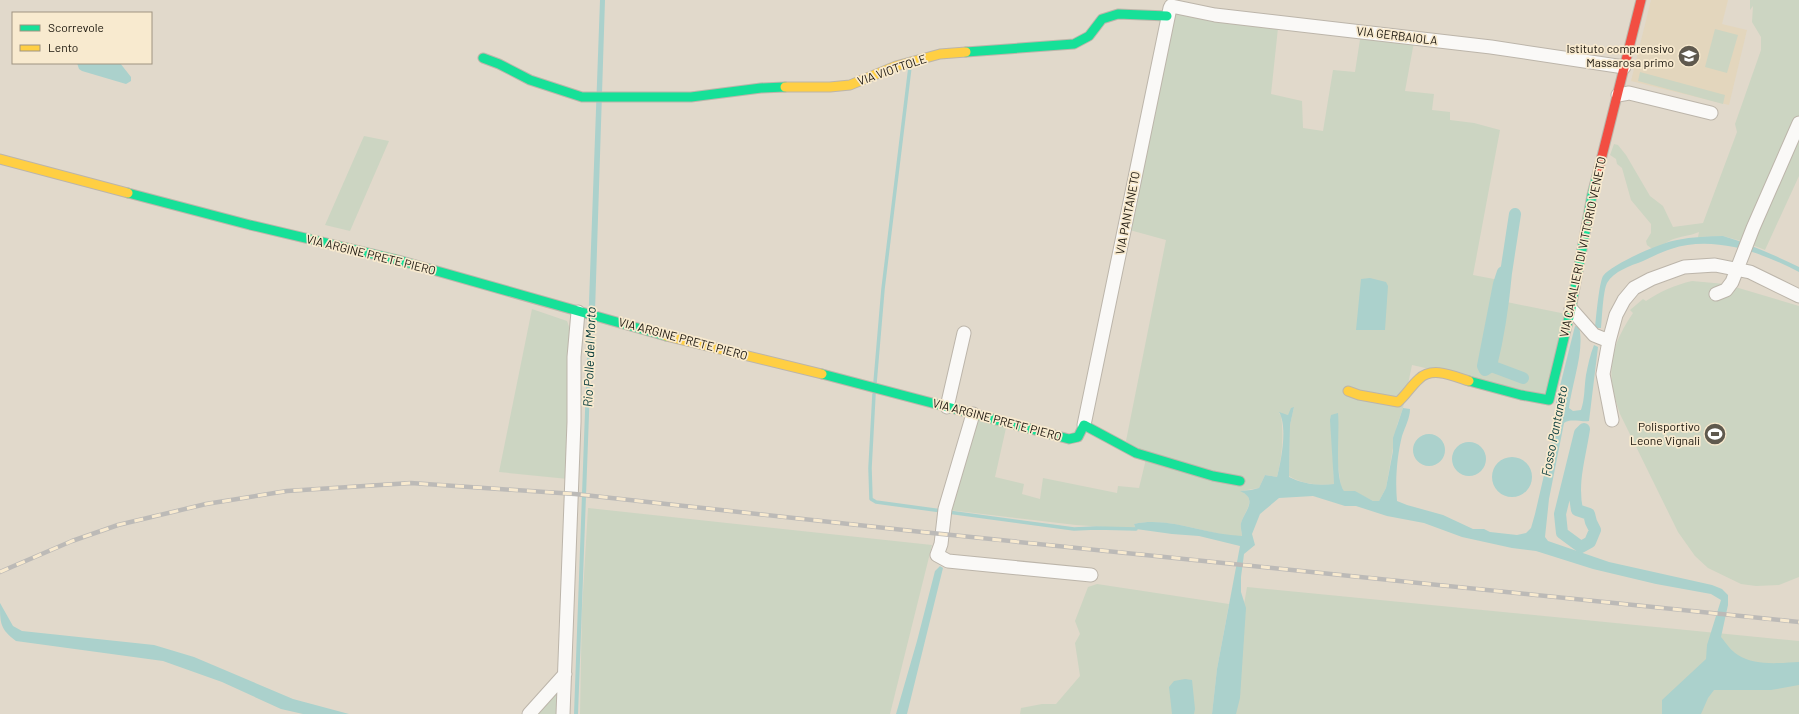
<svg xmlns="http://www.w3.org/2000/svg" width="1799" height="714" font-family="Barlow,sans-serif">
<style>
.built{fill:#e3d6bd}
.green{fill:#ccd5c2}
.water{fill:#abd1cc}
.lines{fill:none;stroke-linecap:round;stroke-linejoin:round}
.stream{stroke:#abd1cc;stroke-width:3.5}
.canal{stroke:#abd1cc;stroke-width:12}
.street-casing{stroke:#bcb5aa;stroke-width:15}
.fast-casing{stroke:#bcb5aa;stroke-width:11}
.slow-casing{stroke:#bcb5aa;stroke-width:11}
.jam-casing{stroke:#bcb5aa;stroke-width:11}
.street{stroke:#faf9f7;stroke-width:13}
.fast{stroke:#16e098;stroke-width:9}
.slow{stroke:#ffcf43;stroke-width:9}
.jam{stroke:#f24e42;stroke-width:9}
.rail-casing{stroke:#bcbab7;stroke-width:4.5}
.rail{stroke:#f8eacf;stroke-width:3;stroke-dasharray:9;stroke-linecap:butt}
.labels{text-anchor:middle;stroke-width:3.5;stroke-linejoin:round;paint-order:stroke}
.street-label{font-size:12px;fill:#19140b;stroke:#f8eacf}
.poi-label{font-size:12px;fill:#19140b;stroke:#f8eacf;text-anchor:end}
.water-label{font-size:13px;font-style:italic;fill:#003738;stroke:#f8eacf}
</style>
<rect width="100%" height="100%" fill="#e1d9cb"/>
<path class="built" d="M1651 0H1728L1722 24 1747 30 1729 105 1631 81Z"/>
<path class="green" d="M1750 0H1799V176L1765 250 1745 242 1723 236 1698 237 1699 232C1690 236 1680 236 1671 240 1664 243 1659 249 1651 248L1647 245 1646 241 1651 233V224L1631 200 1622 168 1617 164 1616 159 1610 155 1614 144 1618 145 1626 155 1650 196 1663 206 1673 227 1703 223 1737 132 1735 124 1761 50V37L1752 22 1753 6 1750 10Z
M1173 11 1242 25 1278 28 1271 94 1302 101 1303 128 1323 131 1333 70 1355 72 1361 33 1414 42 1405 91 1434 94 1432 110 1450 112V120L1474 123 1500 130 1473 275 1499 280 1497 300 1566 314 1547 395 1412 365 1403 408 1397 425 1386 488 1379 501H1373L1355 492 1344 491 1341 487 1331 415 1334 484C1318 486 1303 484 1289 476L1290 425 1294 407 1288 415 1279 413 1281 416C1284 437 1282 457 1277 477L1265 475 1259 488 1241 491C1258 499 1244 512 1241 523 1240 527 1242 533 1242 537 1208 535 1167 516 1134 524L1136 529 1076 525 949 510 975 419 1006 428 995 477 1024 484 1022 494 1040 499 1043 478 1117 493 1118 486 1139 488 1146 459 1126 441 1166 240 1126 229Z
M1715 29 1738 35 1727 73 1705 67Z
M1640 72 1725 95 1723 104 1638 81Z
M364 136 389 141 350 231 325 225Z
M1692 281 1725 284 1799 306V577L1779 585 1756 586 1741 584 1708 568 1695 556 1678 532 1620 414C1606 373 1608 350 1633 313L1630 310 1643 299 1646 301C1661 291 1675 285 1692 281Z
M532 309 567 321 572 335 568 479 499 472Z
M588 508 932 545 890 714H580L582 609Z
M1097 584 1229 604 1217 669 1212 714H1020L1021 708 1042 704H1056L1080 676 1075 643 1080 634 1075 621 1088 587Z
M1247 587 1799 641V714H1225Z
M559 687 558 714H536Z"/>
<path class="water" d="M600 0H605L595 312 591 360 578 714H574Z
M77 63H120L131 77V81L126 84 82 71 79 69Z
M1723 236C1750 244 1774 255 1799 267V272C1761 252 1713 235 1671 249 1661 252 1652 257 1643 261 1630 266 1614 271 1607 283 1603 291 1602 318 1601 328H1595C1596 319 1599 283 1603 276 1612 264 1662 242 1677 240 1692 237 1708 236 1723 236Z
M1370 278 1386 282 1388 286 1385 330H1356L1361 279Z
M1575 326 1579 327C1585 350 1572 383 1569 408L1573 411 1581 410C1585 398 1584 388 1586 375 1588 365 1590 355 1594 345L1598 347 1589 421C1581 422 1570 418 1564 423L1549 499 1545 537 1548 541 1609 562 1712 585 1722 589 1728 595V605L1721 637C1726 643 1731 651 1738 655 1755 666 1779 663 1799 662V685L1771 690H1714L1708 698 1701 714H1662V700L1706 659 1707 645 1721 600 1711 594 1656 584 1593 569 1536 551 1512 548 1462 537 1424 523 1387 516 1356 506H1345L1313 496 1279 498 1260 514 1252 534 1255 545 1244 554 1241 577V592L1246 608 1240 698 1236 714H1212L1217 669 1240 546 1199 536 1172 534 1136 529 1134 524C1169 516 1206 535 1242 536 1242 533 1240 527 1241 523 1244 512 1259 499 1240 491L1251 490 1259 488 1265 475 1277 477C1281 461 1288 427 1279 412L1288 415 1291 408 1294 407 1290 425 1289 477C1303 484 1318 486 1334 484L1330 420 1331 415 1338 413C1340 432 1334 477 1344 491H1355L1373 501H1379L1386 488 1393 451V438L1403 408 1410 409C1410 418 1405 427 1402 436 1397 456 1395 480 1397 501L1407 505 1443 515 1473 529H1484L1490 532 1517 535 1526 533 1531 528 1535 514 1554 432 1556 402Z
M1413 450a16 16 0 1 1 32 0a16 16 0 1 1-32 0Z
M1452 459a17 17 0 1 1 34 0a17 17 0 1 1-34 0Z
M1492 477a20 20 0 1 1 40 0a20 20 0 1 1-40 0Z
M940 566 943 568 907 714H896L917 641 935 571Z
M0 603 13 626 22 631 154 645 194 657 293 699 349 714H303L281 709 222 682 163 661 16 641C0 629 0 623 0 603Z
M1185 679 1192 680 1195 709 1194 714H1172L1169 687 1174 681Z"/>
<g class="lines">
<path class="stream" d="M875 383 883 289 910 67
M874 394 870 468 871 499 876 502 942 511
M948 512 1074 529 1096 528 1136 529"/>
<path class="canal" d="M1503 272 1506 273C1503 306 1499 334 1491 366L1485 370 1483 366 1499 284Z
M1506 273 1515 214
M1491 366 1523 378
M1584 429C1580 457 1571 481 1577 510L1589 514 1591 522 1595 530 1590 542 1581 547 1562 533 1560 514 1580 433Z"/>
<g class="street-casing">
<path id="street" d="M1171 6 1215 15 1491 47 1624 67
M1618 95 1629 93 1711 113
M1716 294 1726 290 1732 282 1753 228 1799 123
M1571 309 1594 335 1609 341 1616 315 1624 300 1634 288 1651 279 1684 267 1715 265 1750 272 1799 296
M1609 341 1603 374 1612 420
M947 407 964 333
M973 414 945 509 941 544 937 555 948 561 1091 575
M1084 425 1170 8
M529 714 565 674
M563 714 574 422V357L578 312"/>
</g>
<g class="fast-casing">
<path id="fast" d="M966 52 1074 44 1089 36 1102 19 1118 14 1167 16
M483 58 499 64 530 80 582 97H691L761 88 785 87
M128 193 250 225 398 260 666 336
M822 374 1069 439 1078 437 1084 425 1136 453 1213 476 1240 481
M1469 381 1521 395 1549 400 1571 309 1592 195 1599 168"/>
</g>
<g class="slow-casing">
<path id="slow" d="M785 87H830L850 85 896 66 940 54 966 52
M0 159 128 193
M666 336 822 374
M1348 391 1359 395 1398 402C1406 395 1411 386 1419 379 1432 366 1453 376 1469 381"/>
</g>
<g class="jam-casing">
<path id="jam" d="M1599 168 1641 0"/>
</g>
<use href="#street" class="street"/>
<use href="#fast" class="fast"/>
<use href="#slow" class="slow"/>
<use href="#jam" class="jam"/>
<g class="rail-casing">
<path id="rail" d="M0 572 72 541 118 525 206 504 287 491 411 483 575 494 922 532 1799 622"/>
</g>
<use href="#rail" class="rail"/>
</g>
<defs>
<g id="school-disc" transform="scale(1.15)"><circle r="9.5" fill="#5f594e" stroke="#f8eacf"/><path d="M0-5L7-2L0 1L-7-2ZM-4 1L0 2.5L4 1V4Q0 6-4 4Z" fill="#fff"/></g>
<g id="stadium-disc" transform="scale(1.15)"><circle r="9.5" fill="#5f594e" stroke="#f8eacf"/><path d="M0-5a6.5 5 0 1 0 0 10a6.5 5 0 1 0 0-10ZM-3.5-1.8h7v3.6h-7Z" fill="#fff"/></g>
</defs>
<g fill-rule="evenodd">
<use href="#school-disc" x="1689" y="56"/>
<use href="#stadium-disc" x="1715" y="434"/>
</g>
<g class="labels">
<g class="street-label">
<text transform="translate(1397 36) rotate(7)" y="4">VIA GERBAIOLA</text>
<text transform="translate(892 70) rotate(-19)" y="4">VIA VIOTTOLE</text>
<text transform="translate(1128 213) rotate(-79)" y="4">VIA PANTANETO</text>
<text transform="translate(1583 247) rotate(-78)" y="4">VIA CAVALIERI DI VITTORIO VENETO</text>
<text transform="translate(371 255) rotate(14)" y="4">VIA ARGINE PRETE PIERO</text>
<text transform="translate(683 339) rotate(15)" y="4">VIA ARGINE PRETE PIERO</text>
<text transform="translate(997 420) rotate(15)" y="4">VIA ARGINE PRETE PIERO</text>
</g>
<g class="poi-label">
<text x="1674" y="53">Istituto comprensivo<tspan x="1674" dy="14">Massarosa primo</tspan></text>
<text x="1700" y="431">Polisportivo<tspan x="1700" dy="14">Leone Vignali</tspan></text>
</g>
<g class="water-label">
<text transform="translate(589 357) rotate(-88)" y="5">Rio Polle del Morto</text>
<text transform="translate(1554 431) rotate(-79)" y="5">Fosso Pantaneto</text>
</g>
</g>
<rect x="12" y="12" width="140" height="52" fill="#f8eacf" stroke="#9f9481"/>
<rect x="20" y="25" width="20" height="6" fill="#16e098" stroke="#9f9481"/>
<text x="48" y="32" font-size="12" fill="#19140b">Scorrevole</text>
<rect x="20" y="45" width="20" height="6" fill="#ffcf43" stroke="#9f9481"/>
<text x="48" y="52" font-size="12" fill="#19140b">Lento</text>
</svg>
